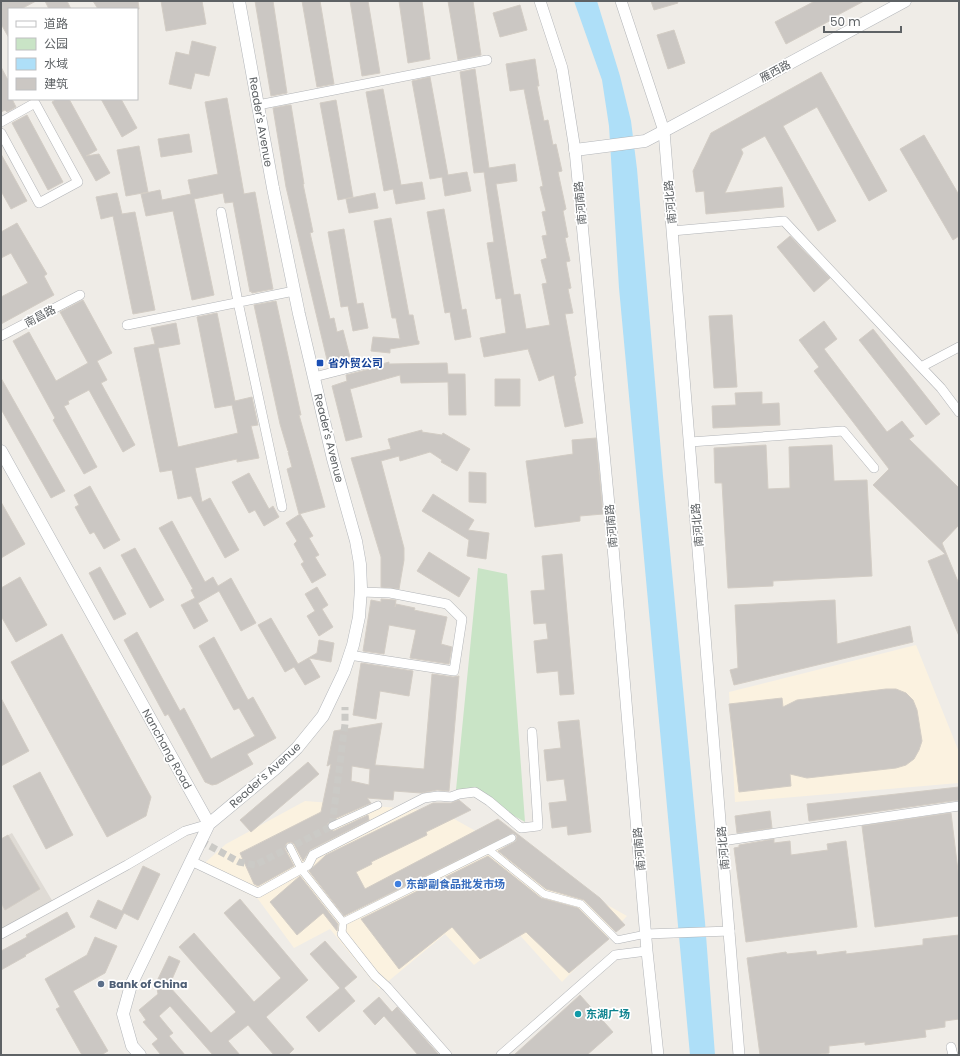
<svg xmlns="http://www.w3.org/2000/svg" width="960" height="1056" font-family="Poppins,'Noto Sans SC',sans-serif">
<style>
.commercial{fill:#fbf2e0}
.education{fill:#dfdbd5}
.green{fill:#c9e4c6}
.water{fill:#aedff8}
.building{fill:#cbc7c3;stroke:#d3cdc5;fill-rule:evenodd}
.lines{fill:none;stroke-linecap:round;stroke-linejoin:round}
.pedestrian-tunnel{stroke:#cbcac6;stroke-width:7;stroke-dasharray:7 3.5;stroke-linecap:butt}
.pedestrian-casing{stroke:#b2b4b7;stroke-width:8}
.minor-casing{stroke:#b2b4b7;stroke-width:10}
.tertiary-casing{stroke:#b2b4b7;stroke-width:12}
.secondary-casing{stroke:#b3b6ba;stroke-width:13}
.pedestrian{stroke:#fff;stroke-width:7}
.minor{stroke:#fff;stroke-width:9}
.tertiary{stroke:#fff;stroke-width:11}
.secondary{stroke:#fff;stroke-width:12}
.transit-dot{fill:#1a4fb4;stroke:#fff;stroke-width:1.5}
.shop-dot{fill:#3f7fe0;stroke:#fff;stroke-width:1.5}
.service-dot{fill:#5c6f8a;stroke:#fff;stroke-width:1.5}
.culture-dot{fill:#0f9aa8;stroke:#fff;stroke-width:1.5}
.labels{text-anchor:middle;stroke-width:3.5;stroke-linejoin:round;paint-order:stroke}
.street-label{font-size:11px;fill:#5e6265;stroke:#fff}
.transit-label{font-size:11px;font-weight:bold;fill:#164399;stroke:#fff;text-anchor:start}
.shop-label{font-size:11px;font-weight:bold;fill:#366cbe;stroke:#fff;text-anchor:start}
.service-label{font-size:11px;font-weight:bold;fill:#4e5e75;stroke:#fff;text-anchor:start}
.culture-label{font-size:11px;font-weight:bold;fill:#0d838f;stroke:#fff;text-anchor:start}
</style>
<rect width="100%" height="100%" fill="#efece7"/>
<path class="commercial" d="M916 645 959 752V783L735 802 729 692Z
M305 801 440 811 627 916 562 982 517 932 474 965 445 934 379 989 330 929 294 948 258 899 198 869 226 844Z"/>
<path class="education" d="M12 833 53 902 1 930V839Z"/>
<path class="green" d="M478 568 507 574 525 822 477 795 456 790Z"/>
<path class="water" d="M574 1H597L620 76 631 121 637 169 663 476 705 922 715 1055H690L619 288 609 126 602 80Z"/>
<path class="building" d="M1 1H36L21 9H9V38L1 24Z
M45 1H67L71 9H49Z
M93 1H138L139 9H98Z
M161 1H202L206 24 166 31Z
M255 1H273L287 93 271 96Z
M302 1H320L334 84 317 87Z
M350 1H368L380 73 362 76Z
M399 1H422L430 59 408 63Z
M448 1H473L481 55 458 60Z
M651 1H677L678 3 654 10Z
M815 1H864L834 17 835 18 786 44 775 22Z
M520 5 527 30 500 37 493 13Z
M674 30 685 63 668 69 657 35Z
M192 41 216 47 209 76 195 73 191 89 169 84 176 52 189 55Z
M535 59 539 86H537L544 121 548 120 553 145 556 144 562 171 558 172 566 209 563 211 568 237 565 238 570 261 566 262 571 288 568 289 573 313 565 314 576 375 574 377 583 423 565 427 554 375 539 381 528 349 484 357 480 338 506 333 501 298 496 299 487 243 494 242 484 172 474 173 460 72 475 69 489 168 515 164 517 181 496 184 514 295 520 294 526 329 550 325 542 284 547 283 541 260 547 258 542 236 547 235 542 212 546 211 540 187 543 186 524 89 510 91 506 64Z
M1 67 9 82V99H12L16 107 7 112 5 110 1 112Z
M821 72 887 191 869 201 817 107 783 126 836 221 818 231 765 136 741 149 743 153 725 193 782 187 784 207 706 214 704 191 696 192 693 171 711 133Z
M430 77 448 175 467 172 471 191 445 196 442 177 430 179 412 81Z
M383 89 401 185 422 182 425 199 396 204 393 189 384 191 366 92Z
M227 98 244 194 255 192 273 289 252 293 251 291 250 292 233 202 225 203 223 193 194 199 214 295 192 300 173 211 146 216 141 194 160 190 162 200 191 194 188 180 218 174 205 102Z
M57 99H69L97 150 86 156 99 154 110 173 96 181 52 102Z
M101 99H121L137 128 122 137Z
M336 100 353 197 338 200 320 103Z
M289 105H291L304 184H303L313 232 310 233 330 319 334 318 337 332 343 330 351 361 343 364 342 360 328 364 286 187 273 108Z
M27 115 63 182 48 190 12 123Z
M189 134 192 152 161 157 158 139Z
M924 135 959 195V236L953 240 900 149Z
M139 146 148 192 126 196 117 150Z
M1 154 27 201 11 209 1 191Z
M117 193 122 214 135 212 155 310 133 314 113 216 101 219 96 197Z
M375 193 378 208 349 213 346 199Z
M444 209 462 310 466 309 471 337 455 340 450 312 445 313 427 212Z
M391 218 409 315H413L418 341H419V344L390 349V353L371 351 373 337 400 339 396 318H392L374 221Z
M17 223 47 274 44 276 54 295 1 324V297L28 283 11 253 1 258V232Z
M344 229 357 304 363 303 368 328 353 331 348 306 341 307 328 232Z
M790 236 830 278 814 292 777 247Z
M83 300 112 353 97 361 107 380 101 383 135 445 123 452 89 390 68 401 69 404 64 406 97 467 84 474 53 420 55 418 13 341 29 332 56 381 88 363 60 312Z
M276 301 301 415H299L325 507 299 514 287 469 292 467 288 452 289 451H288L280 424 254 305Z
M217 313 235 401 252 397 258 425 251 426 259 458 237 462V459L195 468 202 502 210 498 239 550 225 558 191 496 178 499 172 470 160 472 134 348 155 344 151 328 176 323 180 344 158 348 178 447 238 433 232 405 215 408 197 317Z
M732 315 737 387 714 388 709 316Z
M824 321 837 339 824 349 887 432 902 421 914 436 909 439 959 488V525L942 543 959 584V636L928 561 945 554 873 485 889 469 814 371 819 367 799 340Z
M873 329 940 414 926 425 859 340Z
M389 362V364L447 363 448 374H465L466 415H449L448 382 401 383 400 375 350 389 362 437 346 441 332 386 347 381 346 375 378 367 382 364Z
M1 378 65 491 51 498 1 409Z
M495 379H520V406H495Z
M762 392V404L779 403 780 425 713 428 712 406 736 405 735 393Z
M422 430V432L442 435 443 433 470 449 457 471 441 462 442 460 430 452 400 461 399 456 381 461 404 548V560L399 589 381 587V557L351 458 391 449 388 439Z
M596 438 603 514 580 516V521L535 527 526 461 573 454 572 440Z
M766 445 768 489 790 488 789 447 832 445 834 481 867 480 872 576 773 581V586L728 588 722 483H715L714 448Z
M469 472 486 473V503L469 502Z
M249 473 269 509 273 506 279 517 264 526 255 510 249 513 232 482Z
M90 486 120 540 104 549 94 532 90 534 75 507 79 505 74 495Z
M433 494 474 520 468 530 489 533 486 559 467 556 469 540 422 511Z
M1 502 25 544 1 558Z
M300 514 313 536 309 538 319 555 315 557 326 575 312 583 301 564 304 562 294 544 297 541 286 523Z
M172 521 205 582 213 577 218 586 231 578 256 623 241 631 219 591 198 603 208 621 194 629 181 605 195 598 191 590 193 589 159 528Z
M135 548 164 600 150 608 121 555Z
M429 552 470 578 459 597 417 571Z
M562 554 574 694 560 695 558 671 537 673 534 641 548 639 546 623 534 624 531 591 545 590 542 556Z
M100 567 126 614 114 620 89 573Z
M20 577 47 625 16 642 1 616V588Z
M317 587 328 605 322 609 333 627 319 636 307 616 315 611 305 594Z
M381 599 396 600 395 607 396 604 415 608 414 610 447 617 441 644 452 647 449 664 410 658 416 630 389 625 384 654 363 651 371 600 381 602Z
M835 600 837 644 910 626 913 642 734 685 730 670 738 668 735 605Z
M271 618 298 664 317 653 319 640 334 643 331 662 309 658 320 677 305 685 294 667 285 672 258 625Z
M137 632 180 711 184 708 211 759 255 736 239 708 234 710 199 646 214 637 248 700 253 697 276 738 247 754 253 764 217 784 212 785 205 782 168 714 165 716 124 640Z
M62 634 151 797 146 816 107 837 11 662Z
M361 663 413 671 409 696 380 691 376 719 353 715Z
M432 674 453 677 459 676 449 791 437 790 421 793 394 791 393 800 367 798 371 803 330 821 328 823 327 828 329 830 334 831 368 815 369 820 310 850 303 861 294 844 291 842 287 843 285 846V849L294 866 258 886 254 884 240 853 321 812 331 764 327 766 334 731 382 723 375 765 424 769ZM352 766 370 769 369 785 351 781Z
M886 689H896L906 693 913 700 917 710 922 741 919 750 914 759 906 765 896 768 807 778 790 774 791 786 739 792 729 704 782 698 783 707 797 700Z
M1 698 29 751 1 766Z
M579 720 591 832 568 835 567 826 552 828 549 803 567 801 564 779 547 781 544 750 561 748 558 722Z
M308 762 319 774 251 832 240 820Z
M40 772 73 835 46 849 13 786Z
M959 787V800L809 821 807 804Z
M459 800 471 810 426 832 427 835 371 862 372 864 356 872 365 889 498 819 600 898 625 925 616 932 584 900 546 889 498 851 516 841 517 836 513 833 344 916 309 871 326 855 433 803H451Z
M770 811 772 828 737 833 735 816Z
M951 813 959 879V916L875 927 862 826Z
M8 835 40 889 5 910 1 903V839Z
M774 839V843L790 841 791 855 828 850 827 844 846 841 857 927 746 942 734 848 739 847V845Z
M488 856 541 898 578 908 609 939 569 973 526 932 480 959 452 927 399 969 361 919Z
M143 866 160 874 138 920 124 913 116 929 90 917 98 900 122 911Z
M300 876 338 924 337 931 323 913 297 935 270 902Z
M240 899 308 980 266 1017 294 1049 288 1055H274L248 1025 228 1041 240 1055H213L170 1006 159 1016 173 1033 169 1036 185 1055H161L152 1044 158 1039 143 1022 146 1020 139 1010 158 994 156 983 169 956 180 961 169 986 211 1033 236 1012 179 947 194 933 254 1002 281 978 224 913Z
M67 912 75 927 25 955 26 956 1 970V951L27 937 26 935Z
M959 935V1019L945 1021V1027L925 1030 926 1037 865 1045V1042L829 1046V1053L812 1055H760L747 958 786 952 787 954 816 951 817 955 846 951V954L923 945V939Z
M95 937 117 946 105 973 73 991 108 1051 101 1055H82L56 1009 60 1007 45 979 87 955Z
M325 941 357 977 344 988 355 1001 319 1032 306 1017 340 988 310 954Z
M580 995 613 1032 587 1055H514Z
M379 997 392 1012 397 1007 439 1055H418L384 1016 375 1025 363 1011Z"/>
<g class="lines">
<path class="pedestrian-tunnel" d="M201 841 239 862 255 865 332 826 345 724V707"/>
<g class="pedestrian-casing">
<path id="pedestrian" d="M332 826 378 805
M290 847 301 869 343 922 342 934
M489 850 544 894 581 904 617 940 646 934
M343 922 512 838"/>
</g>
<g class="minor-casing">
<path id="minor" d="M258 105 487 60
M1 122 35 103 78 182 39 203 1 133
M221 212 238 302 282 507
M672 231 784 221 921 367 959 347
M127 325 294 291
M1 336 80 295
M921 367 941 388 959 412
M314 377 377 361
M690 442 843 431 874 468
M349 655 454 671 462 619 447 604 390 593 361 592
M722 841 959 806
M191 861 258 893 308 865 313 855 424 798 438 796 451 797 459 794 475 792 489 801 521 828 538 826 532 732
M1 934 127 865 185 831 209 824
M342 934 375 976 387 987 447 1055
M646 934 730 931
M951 1047 953 1055
M501 1055 615 955 647 951"/>
</g>
<g class="tertiary-casing">
<path id="tertiary" d="M540 1 562 68 575 150 613 547 647 951 658 1055
M621 1 664 131 739 1055"/>
</g>
<g class="secondary-casing">
<path id="secondary" d="M575 150 645 141 664 131 905 1
M1 451 209 824
M140 1055 132 1046 123 1014 131 985 209 824 275 769 297 748 323 716 344 672 353 645 359 617 361 588 360 564 356 541 333 459 299 314 273 188 239 1"/>
</g>
<use href="#pedestrian" class="pedestrian"/>
<use href="#minor" class="minor"/>
<use href="#tertiary" class="tertiary"/>
<use href="#secondary" class="secondary"/>
</g>
<rect class="transit-dot" x="316" y="359" width="8" height="8" rx="2"/>
<circle class="shop-dot" cx="398" cy="884" r="4"/>
<circle class="service-dot" cx="101" cy="984" r="4"/>
<circle class="culture-dot" cx="578" cy="1014" r="4"/>
<g class="labels">
<g class="street-label">
<text transform="translate(775 71) rotate(-28)" y="4">雁西路</text>
<text transform="translate(261 122) rotate(80)" y="4">Reader's Avenue</text>
<text transform="translate(670 202) rotate(-95)" y="4">南河北路</text>
<text transform="translate(580 203) rotate(-95)" y="4">南河南路</text>
<text transform="translate(40 316) rotate(-28)" y="4">南昌路</text>
<text transform="translate(329 438) rotate(76)" y="4">Reader's Avenue</text>
<text transform="translate(697 525) rotate(-95)" y="4">南河北路</text>
<text transform="translate(611 526) rotate(-95)" y="4">南河南路</text>
<text transform="translate(167 749) rotate(61)" y="4">Nanchang Road</text>
<text transform="translate(265 775) rotate(-42)" y="4">Reader's Avenue</text>
<text transform="translate(723 848) rotate(-95)" y="4">南河北路</text>
<text transform="translate(639 849) rotate(-95)" y="4">南河南路</text>
</g>
<g class="transit-label">
<text x="328" y="367">省外贸公司</text>
</g>
<g class="shop-label">
<text x="406" y="888">东部副食品批发市场</text>
</g>
<g class="service-label">
<text x="109" y="988">Bank of China</text>
</g>
<g class="culture-label">
<text x="586" y="1018">东湖广场</text>
</g>
</g>
<rect width="960" height="1056" fill="none" stroke="#5e6265" stroke-width="4"/>
<rect x="8" y="8" width="130" height="92" fill="#ffffff" stroke="#bfc0c1"/>
<rect x="16" y="21" width="20" height="6" fill="#ffffff" stroke="#bfc0c1"/>
<text x="44" y="28" font-size="12" fill="#5e6265">道路</text>
<rect x="16" y="38" width="20" height="12" fill="#c9e4c6" stroke="#bfc0c1"/>
<text x="44" y="48" font-size="12" fill="#5e6265">公园</text>
<rect x="16" y="58" width="20" height="12" fill="#aedff8" stroke="#bfc0c1"/>
<text x="44" y="68" font-size="12" fill="#5e6265">水域</text>
<rect x="16" y="78" width="20" height="12" fill="#cbc7c3" stroke="#bfc0c1"/>
<text x="44" y="88" font-size="12" fill="#5e6265">建筑</text>
<path d="M824 26v6h77v-6" fill="none" stroke="#5e6265" stroke-width="2"/>
<text x="830" y="26" font-size="12" fill="#5e6265" stroke="#ffffff" stroke-width="3" paint-order="stroke">50 m</text>
</svg>
